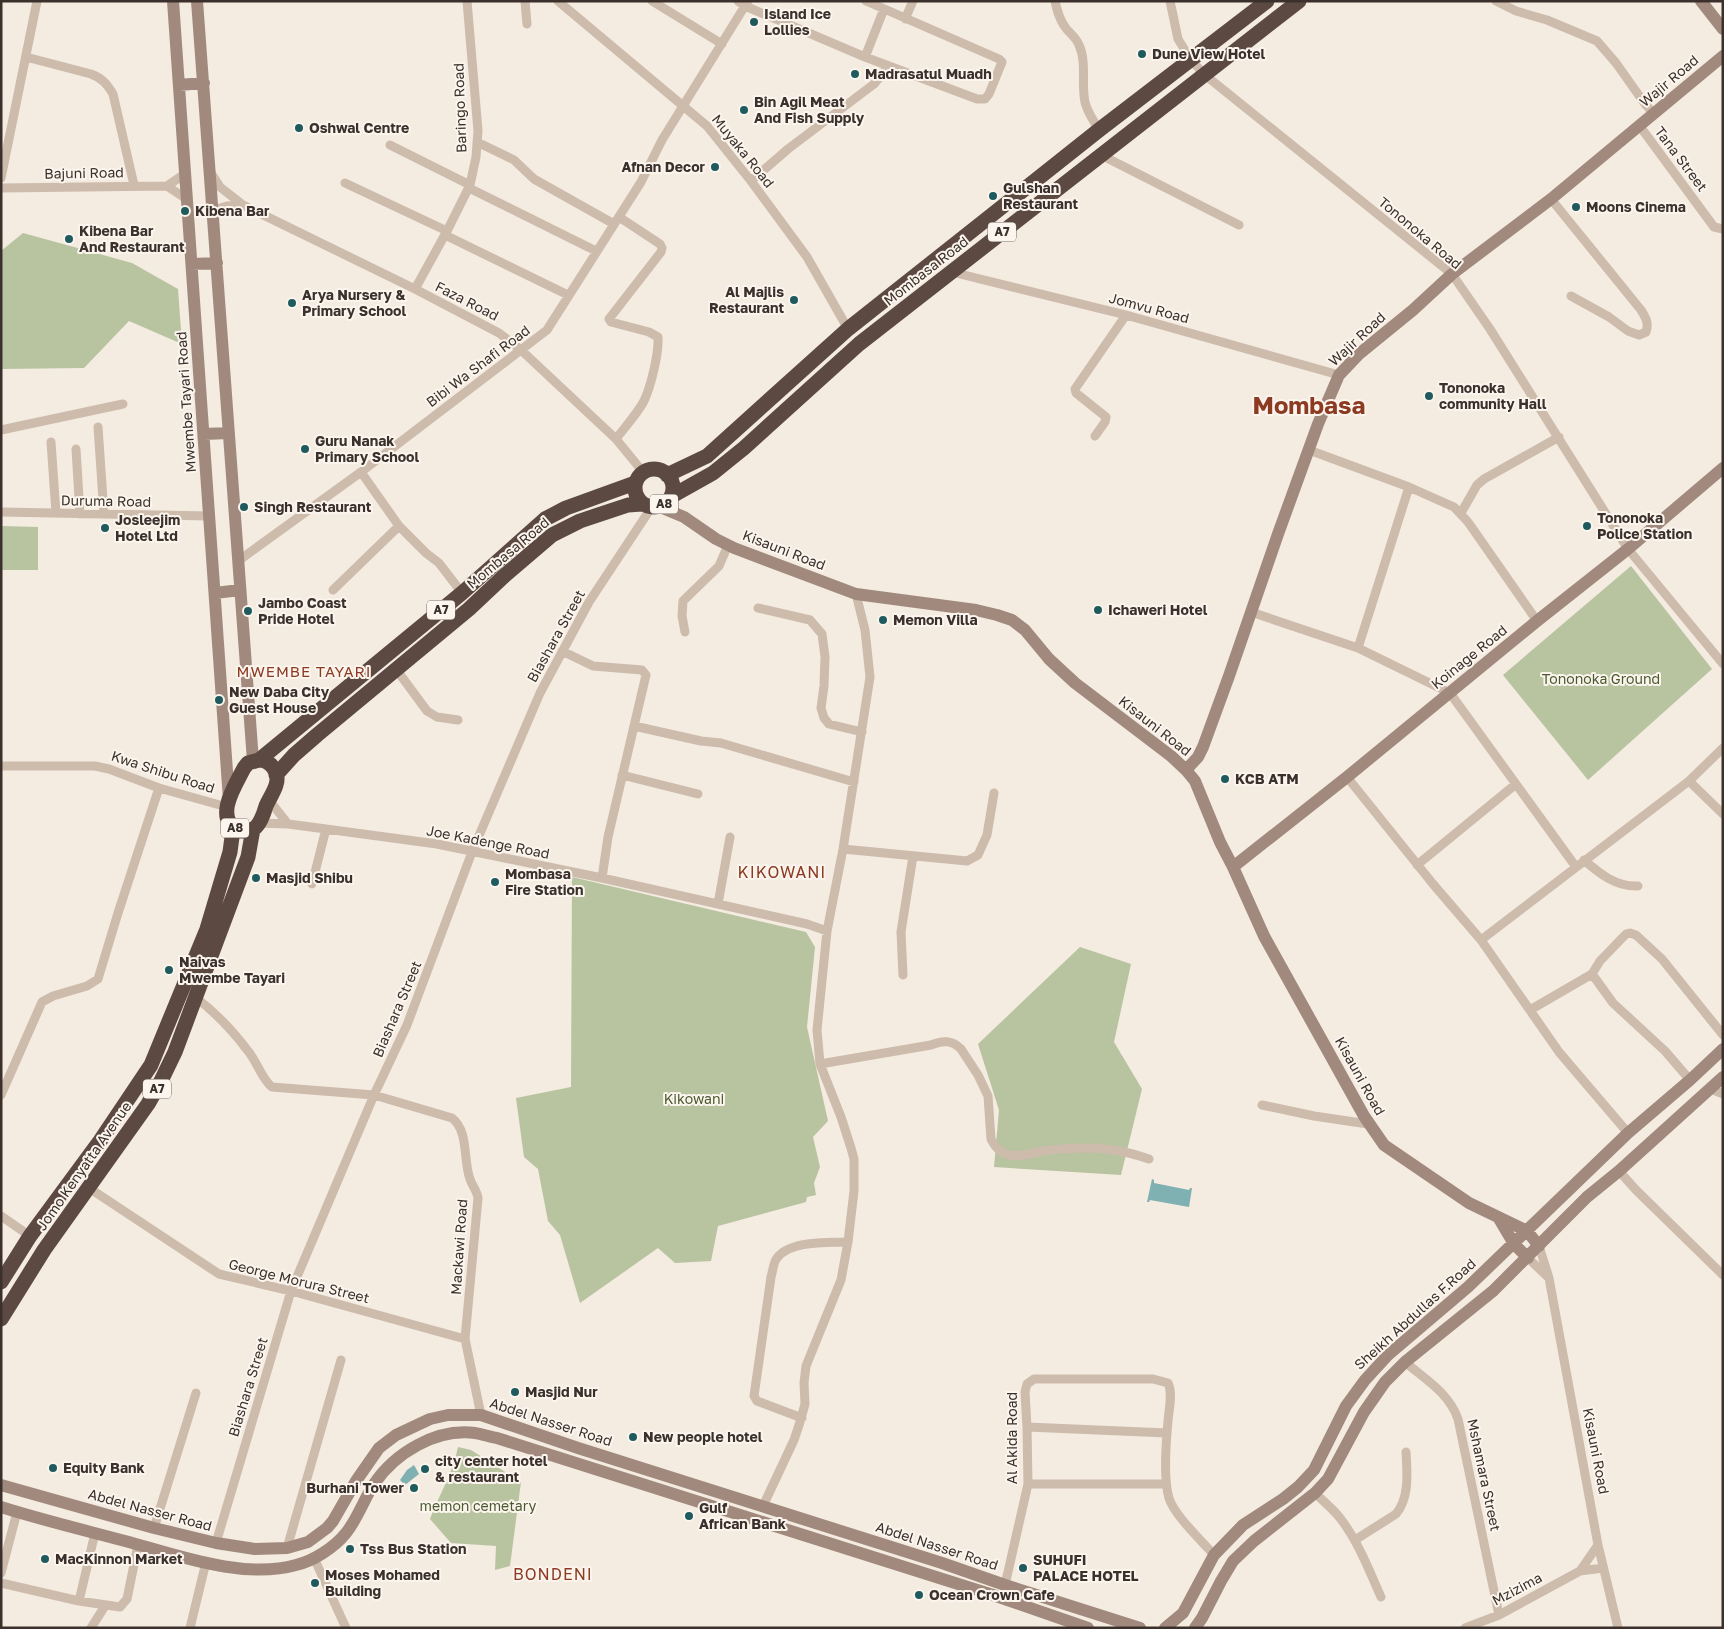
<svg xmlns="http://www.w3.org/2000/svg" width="1724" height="1629" font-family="'Golos Text',sans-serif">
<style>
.green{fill:#b8c4a0}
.water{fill:#7fb0b2}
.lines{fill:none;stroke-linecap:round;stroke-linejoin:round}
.street{stroke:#cdbbac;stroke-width:9}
.secondary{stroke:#a18a7d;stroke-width:12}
.highway{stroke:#5c4a42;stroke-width:15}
.poi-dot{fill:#1f5a5e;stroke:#fbf5ee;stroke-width:2}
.labels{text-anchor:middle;stroke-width:4;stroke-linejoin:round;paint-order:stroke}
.shield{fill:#fbf5ee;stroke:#756b66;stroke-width:1}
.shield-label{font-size:12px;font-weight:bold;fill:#3b302b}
.poi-label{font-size:14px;font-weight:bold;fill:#3b302b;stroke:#fbf5ee;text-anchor:start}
.street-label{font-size:14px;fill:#3b302b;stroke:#fbf5ee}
.park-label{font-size:14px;fill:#4a5a2e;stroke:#fbf5ee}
.neighbourhood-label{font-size:15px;letter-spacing:1px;fill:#8c3b22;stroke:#fbf5ee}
.quarter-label{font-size:16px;letter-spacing:1px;fill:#8c3b22;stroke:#fbf5ee}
.town-label{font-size:24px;font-weight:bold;fill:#8c3b22;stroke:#fbf5ee}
</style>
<rect width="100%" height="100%" fill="#f4ebe1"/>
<path class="green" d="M23 233 132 263 178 289 182 344 129 321 84 368 1 369V251Z
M1 526 38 527V570H1Z
M1631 566 1712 669 1588 780 1503 675Z
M572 877 806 932 815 947 807 1027 828 1121 813 1137 820 1167 814 1183 816 1195 807 1197 806 1202 718 1226 711 1261 675 1263 658 1248 580 1303 560 1235 548 1221 538 1169 524 1157 516 1098 571 1087Z
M1080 947 1131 964 1114 1042 1142 1089 1121 1175 994 1167 999 1110 978 1044Z
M458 1447 471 1450 521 1482 510 1566 495 1570 496 1546 451 1543 430 1519C439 1495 453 1473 458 1447Z"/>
<path class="water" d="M1152 1179 1154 1180V1183L1189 1190 1190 1188H1192L1189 1207 1150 1200 1149 1202H1147Z
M414 1465 419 1474 405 1485 400 1480 407 1470Z"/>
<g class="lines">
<path class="street" d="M525 1 527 24
M558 1 707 126 751 181 807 257 848 329
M652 1 722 44
M738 1 745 6 865 57 977 99H985L989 94 1002 62 999 59 866 1
M1055 1C1057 10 1059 19 1065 27 1069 33 1076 37 1079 45 1087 62 1081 84 1085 102 1087 112 1094 121 1099 130
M1170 1 1178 39 1191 60 1205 75 1452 274 1490 329 1628 549 1723 664
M1496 1 1516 11 1547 20 1597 41 1616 63 1645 104 1654 114
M905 19 913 1
M26 57 91 74C102 78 107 84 113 94L134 185
M865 57 884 9
M1639 125 1714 227 1723 229
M477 142 514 160 534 179 614 224
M390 145 470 185
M1101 155 1239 225
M211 173 220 187 243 205 415 289 499 333 521 350 616 439 643 472
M1 178 37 1
M751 181 788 149 874 84 889 66
M345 183 447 231
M167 186 186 173
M1 188 167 186 188 200
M469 188 596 251
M1551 199 1641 310C1646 318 1649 323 1646 332L1639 335 1628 331 1609 317 1571 296
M213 220 220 208 227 206 243 205
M445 235 568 295
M952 272 1126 315 1339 375
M415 289 447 231 470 185 476 157 478 131 467 1
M98 427 104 514
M1 430 123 404
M1095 436 1105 422 1106 417 1076 393 1075 389 1126 315
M616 439C625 427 637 414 644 401 651 386 659 353 658 337L649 332 611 322 609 319 661 252 662 248 660 244 619 217
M51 442 56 513
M76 449 80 514
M1309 450 1409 487 1454 507 1468 522 1537 621
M361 472 399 526 426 553 439 563 462 593
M1 512 209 516
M1461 513 1477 485 1484 479 1559 437
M238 561 361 472 547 330 641 182 662 140 748 1
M333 590 399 526
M758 608 810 620 822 634 825 657 824 686 821 708 824 718 829 724 862 732
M1251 612 1358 648 1450 693 1576 867
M685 632 682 616 683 601 719 566 728 545
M1358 648 1409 487
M562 651 593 666 642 670 646 675 608 837 602 878
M396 669 427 711 437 717 458 720
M634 726 701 741 721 743 854 782
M1723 748 1689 781 1723 814
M1 766H95L109 769 159 788 227 807
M622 775 698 794
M1347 777 1433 884 1481 940 1559 1052 1628 1133
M269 800 288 824
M259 823 288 824 326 829 437 844 602 878 807 924 827 931
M843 849 967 861 978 855 987 835 994 793
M1584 860C1600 874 1616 887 1638 886
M1417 865 1516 784
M312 884 326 829
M718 904 730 837
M1481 940 1689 781
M903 975 901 932 913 856
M195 997C215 1012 233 1031 248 1051 256 1060 263 1081 272 1087L374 1095 452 1118C469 1131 463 1161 470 1179 472 1186 477 1190 478 1198L465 1339 481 1415
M1530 1010 1592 974
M820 1064 931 1045C943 1040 952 1040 961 1049L978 1075 988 1096 991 1139C995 1147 1001 1154 1011 1155 1023 1158 1037 1151 1049 1150 1073 1148 1099 1146 1123 1152 1131 1153 1140 1156 1149 1159
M1690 1080 1665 1051 1613 1003 1592 974 1600 961 1626 934 1630 933 1636 935 1662 959 1723 1035
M1711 1089 1723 1094
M1 1095 42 1002 53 996 87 986 98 979 118 913 159 788
M1262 1105 1314 1116 1368 1124
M1619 1171 1636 1190 1723 1275
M89 1188 219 1274 291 1291 465 1339
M1 1216 30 1236
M1539 1246 1549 1278 1598 1545 1618 1628
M1528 1258 1549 1278
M1405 1362C1425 1379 1449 1393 1458 1419L1499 1615
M802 1418 757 1401 754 1396 771 1277C773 1271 773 1263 777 1258 790 1240 828 1243 848 1242
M1027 1427 1167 1433
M1028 1484H1166
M1315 1493C1323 1501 1333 1509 1340 1518 1358 1541 1369 1570 1381 1597
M763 1506 794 1440 800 1422 805 1404 804 1383 806 1366 841 1280 848 1242 854 1191V1159L851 1148 841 1117 820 1064 817 1030 827 931 843 849 870 677 865 630 856 594
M154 1528 196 1393
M1355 1540 1396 1514C1410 1497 1407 1472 1406 1452
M216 1543 291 1291 374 1095 407 1025 472 852 540 693 589 602 651 508
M287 1548 341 1360
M314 1558 346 1628
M1580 1571 1598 1545
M1 1573 17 1512
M1 1583 79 1601 120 1607 127 1599 138 1545
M1005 1585 1028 1484 1027 1427 1025 1392 1027 1384 1034 1379H1153L1168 1383C1173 1393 1169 1409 1168 1421 1166 1442 1163 1478 1169 1498 1174 1515 1202 1541 1214 1555
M79 1601 95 1533
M91 1628 105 1606
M190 1628 206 1562
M1465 1628 1499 1615 1580 1571 1603 1568"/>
<path class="secondary" d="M173 1 229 800
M197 1 253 761
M1701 1 1723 29
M179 85 204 83
M192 264 217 263
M204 434 229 433
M660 507 684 517 716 539 734 548 856 594 976 610 997 615 1012 620 1025 630 1049 659 1075 683 1171 756 1186 770 1195 781 1220 842 1233 867 1264 936 1364 1116 1384 1145 1469 1203 1527 1231 1539 1246
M215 593 240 590
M1186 770 1198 757 1203 747 1229 676 1278 534 1318 424 1339 375 1359 354 1413 310 1452 274 1551 199 1723 56
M1233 867 1347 777 1537 621 1628 549 1723 468
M1498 1217 1514 1244 1528 1258
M1 1485 154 1528 216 1543 255 1549 287 1548 308 1542 327 1528 333 1521 356 1481 372 1458 379 1448 396 1435 430 1419 448 1415H481L578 1448 942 1563 1005 1585 1140 1628
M1 1507C42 1520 84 1530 125 1541 177 1555 243 1580 296 1565 313 1561 334 1548 346 1533 358 1518 364 1499 374 1484 395 1453 436 1428 475 1433 482 1434 490 1437 497 1438L993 1595 1088 1628
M1165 1628 1183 1613 1214 1555 1243 1525 1283 1499 1298 1487 1314 1470 1346 1406 1365 1380 1388 1355 1468 1287 1628 1133 1690 1080 1723 1049
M1195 1628 1202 1618 1221 1581 1233 1561 1254 1541 1315 1493 1328 1479 1364 1412 1385 1382 1405 1362 1493 1291 1587 1197 1619 1171 1723 1077"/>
<path class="highway" d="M635 488a19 19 0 1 1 38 0a19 19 0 1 1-38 0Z
M667 475 707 456 848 329 1099 130 1267 1
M672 496 713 473 744 448 859 344 1299 1
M259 760 462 593 545 519 566 508 635 483
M259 760C271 760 280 773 276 785 274 792 269 799 266 806 264 813 261 822 256 827 251 831 243 832 238 830 213 818 236 784 244 768L248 763Z
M276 775 294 755 317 735 469 609 503 577 552 535 580 521 628 505 642 504
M1 1282 30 1236 100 1141 151 1065 207 929 230 852 232 837 230 825
M1 1319 44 1250 148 1104 161 1081 175 1052 248 857 253 829"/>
</g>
<g class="poi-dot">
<circle cx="754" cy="22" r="5"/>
<circle cx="1142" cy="54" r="5"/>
<circle cx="855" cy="74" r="5"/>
<circle cx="744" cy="110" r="5"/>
<circle cx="299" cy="128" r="5"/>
<circle cx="715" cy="167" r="5"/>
<circle cx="993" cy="196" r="5"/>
<circle cx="1576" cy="207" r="5"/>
<circle cx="185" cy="211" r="5"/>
<circle cx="69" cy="239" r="5"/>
<circle cx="794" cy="300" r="5"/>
<circle cx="292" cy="303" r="5"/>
<circle cx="1429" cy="396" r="5"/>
<circle cx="305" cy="449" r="5"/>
<circle cx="244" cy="507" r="5"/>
<circle cx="1587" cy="526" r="5"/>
<circle cx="105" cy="528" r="5"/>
<circle cx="1098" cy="610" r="5"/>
<circle cx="248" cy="611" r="5"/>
<circle cx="883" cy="620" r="5"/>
<circle cx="219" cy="700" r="5"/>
<circle cx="1225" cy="779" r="5"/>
<circle cx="256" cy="878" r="5"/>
<circle cx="495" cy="882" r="5"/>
<circle cx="169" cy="970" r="5"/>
<circle cx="515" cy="1392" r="5"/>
<circle cx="633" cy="1437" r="5"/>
<circle cx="53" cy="1468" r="5"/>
<circle cx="425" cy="1469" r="5"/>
<circle cx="414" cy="1488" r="5"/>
<circle cx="689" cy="1516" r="5"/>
<circle cx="350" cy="1549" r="5"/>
<circle cx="45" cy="1559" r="5"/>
<circle cx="1023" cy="1568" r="5"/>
<circle cx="315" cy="1583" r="5"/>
<circle cx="919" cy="1595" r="5"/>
</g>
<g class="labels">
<g class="shield">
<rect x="988" y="222.5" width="28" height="19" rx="4"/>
<rect x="650" y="494.5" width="28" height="19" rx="4"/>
<rect x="427" y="600.5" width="28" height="19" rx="4"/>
<rect x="221" y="818.5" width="28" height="19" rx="4"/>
<rect x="143" y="1079.5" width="28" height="19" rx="4"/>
</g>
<g class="shield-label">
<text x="1002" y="236">A7</text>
<text x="664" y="508">A8</text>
<text x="441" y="614">A7</text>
<text x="235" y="832">A8</text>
<text x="157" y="1093">A7</text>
</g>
<g class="poi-label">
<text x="764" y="19">Island Ice<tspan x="764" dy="16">Lollies</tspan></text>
<text x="1152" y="59">Dune View Hotel</text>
<text x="865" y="79">Madrasatul Muadh</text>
<text x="754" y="107">Bin Agil Meat<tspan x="754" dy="16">And Fish Supply</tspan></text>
<text x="309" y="133">Oshwal Centre</text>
<text x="705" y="172" text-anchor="end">Afnan Decor</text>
<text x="1003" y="193">Gulshan<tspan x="1003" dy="16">Restaurant</tspan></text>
<text x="1586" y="212">Moons Cinema</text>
<text x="195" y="216">Kibena Bar</text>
<text x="79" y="236">Kibena Bar<tspan x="79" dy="16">And Restaurant</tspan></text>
<text x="784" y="297" text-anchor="end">Al Majlis<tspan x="784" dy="16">Restaurant</tspan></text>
<text x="302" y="300">Arya Nursery &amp;<tspan x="302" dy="16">Primary School</tspan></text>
<text x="1439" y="393">Tononoka<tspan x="1439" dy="16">community Hall</tspan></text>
<text x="315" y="446">Guru Nanak<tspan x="315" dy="16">Primary School</tspan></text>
<text x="254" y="512">Singh Restaurant</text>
<text x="1597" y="523">Tononoka<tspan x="1597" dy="16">Police Station</tspan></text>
<text x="115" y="525">Josleejim<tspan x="115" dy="16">Hotel Ltd</tspan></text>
<text x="258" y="608">Jambo Coast<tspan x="258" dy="16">Pride Hotel</tspan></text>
<text x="1108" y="615">Ichaweri Hotel</text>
<text x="893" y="625">Memon Villa</text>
<text x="229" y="697">New Daba City<tspan x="229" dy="16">Guest House</tspan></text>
<text x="1235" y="784">KCB ATM</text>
<text x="505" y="879">Mombasa<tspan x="505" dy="16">Fire Station</tspan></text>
<text x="266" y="883">Masjid Shibu</text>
<text x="179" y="967">Naivas<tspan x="179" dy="16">Mwembe Tayari</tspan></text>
<text x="525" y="1397">Masjid Nur</text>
<text x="643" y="1442">New people hotel</text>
<text x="435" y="1466">city center hotel<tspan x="435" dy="16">&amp; restaurant</tspan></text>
<text x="63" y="1473">Equity Bank</text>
<text x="404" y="1493" text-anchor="end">Burhani Tower</text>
<text x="699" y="1513">Gulf<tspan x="699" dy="16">African Bank</tspan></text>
<text x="360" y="1554">Tss Bus Station</text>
<text x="55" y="1564">MacKinnon Market</text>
<text x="1033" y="1565">SUHUFI<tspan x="1033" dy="16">PALACE HOTEL</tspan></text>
<text x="325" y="1580">Moses Mohamed<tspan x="325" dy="16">Building</tspan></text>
<text x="929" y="1600">Ocean Crown Cafe</text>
</g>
<g class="street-label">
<text transform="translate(1669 81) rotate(-40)" y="5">Wajir Road</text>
<text transform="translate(460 108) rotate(-92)" y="5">Baringo Road</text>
<text transform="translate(743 151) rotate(51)" y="5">Muyaka Road</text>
<text transform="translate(1681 159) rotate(53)" y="5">Tana Street</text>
<text transform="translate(84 173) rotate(-1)" y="5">Bajuni Road</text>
<text transform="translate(1420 233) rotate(40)" y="5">Tononoka Road</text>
<text transform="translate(926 271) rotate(-38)" y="5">Mombasa Road</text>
<text transform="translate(467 301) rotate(27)" y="5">Faza Road</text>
<text transform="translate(1149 308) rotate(15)" y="5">Jomvu Road</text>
<text transform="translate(1357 339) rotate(-43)" y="5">Wajir Road</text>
<text transform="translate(478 366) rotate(-37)" y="5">Bibi Wa Shafi Road</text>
<text transform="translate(186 402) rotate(-94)" y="5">Mwembe Tayari Road</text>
<text transform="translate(106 501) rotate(1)" y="5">Duruma Road</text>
<text transform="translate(784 550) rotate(21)" y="5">Kisauni Road</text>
<text transform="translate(508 553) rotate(-40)" y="5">Mombasa Road</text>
<text transform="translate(556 636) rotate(-61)" y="5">Biashara Street</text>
<text transform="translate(1469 657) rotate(-39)" y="5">Koinage Road</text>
<text transform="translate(1155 726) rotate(38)" y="5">Kisauni Road</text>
<text transform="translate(163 772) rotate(18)" y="5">Kwa Shibu Road</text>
<text transform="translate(488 842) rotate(11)" y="5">Joe Kadenge Road</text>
<text transform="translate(397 1009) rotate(-67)" y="5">Biashara Street</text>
<text transform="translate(1360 1076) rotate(61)" y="5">Kisauni Road</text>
<text transform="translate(84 1166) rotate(-55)" y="5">Jomo Kenyatta Avenue</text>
<text transform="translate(459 1247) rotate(-86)" y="5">Mackawi Road</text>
<text transform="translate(299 1281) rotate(14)" y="5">George Morura Street</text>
<text transform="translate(1415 1314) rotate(-42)" y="5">Sheikh Abdullas F.Road</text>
<text transform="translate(248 1387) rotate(-73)" y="5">Biashara Street</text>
<text transform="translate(551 1422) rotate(18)" y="5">Abdel Nasser Road</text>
<text transform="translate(1012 1438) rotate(-90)" y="5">Al Akida Road</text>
<text transform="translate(1596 1451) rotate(79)" y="5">Kisauni Road</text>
<text transform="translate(1484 1475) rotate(78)" y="5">Mshamara Street</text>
<text transform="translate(150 1510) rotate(15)" y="5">Abdel Nasser Road</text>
<text transform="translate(937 1546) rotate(18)" y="5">Abdel Nasser Road</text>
<text transform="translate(1517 1589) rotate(-28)" y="5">Mzizima</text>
</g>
<g class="park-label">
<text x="1601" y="684">Tononoka Ground</text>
<text x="694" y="1104">Kikowani</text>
<text x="478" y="1511">memon cemetary</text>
</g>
<g class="neighbourhood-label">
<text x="304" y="677">MWEMBE TAYARI</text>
</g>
<g class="quarter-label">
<text x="782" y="878">KIKOWANI</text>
<text x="553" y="1580">BONDENI</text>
</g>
<g class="town-label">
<text x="1309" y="414">Mombasa</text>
</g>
</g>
<rect width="1724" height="1629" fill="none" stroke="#3b302b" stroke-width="5"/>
</svg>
